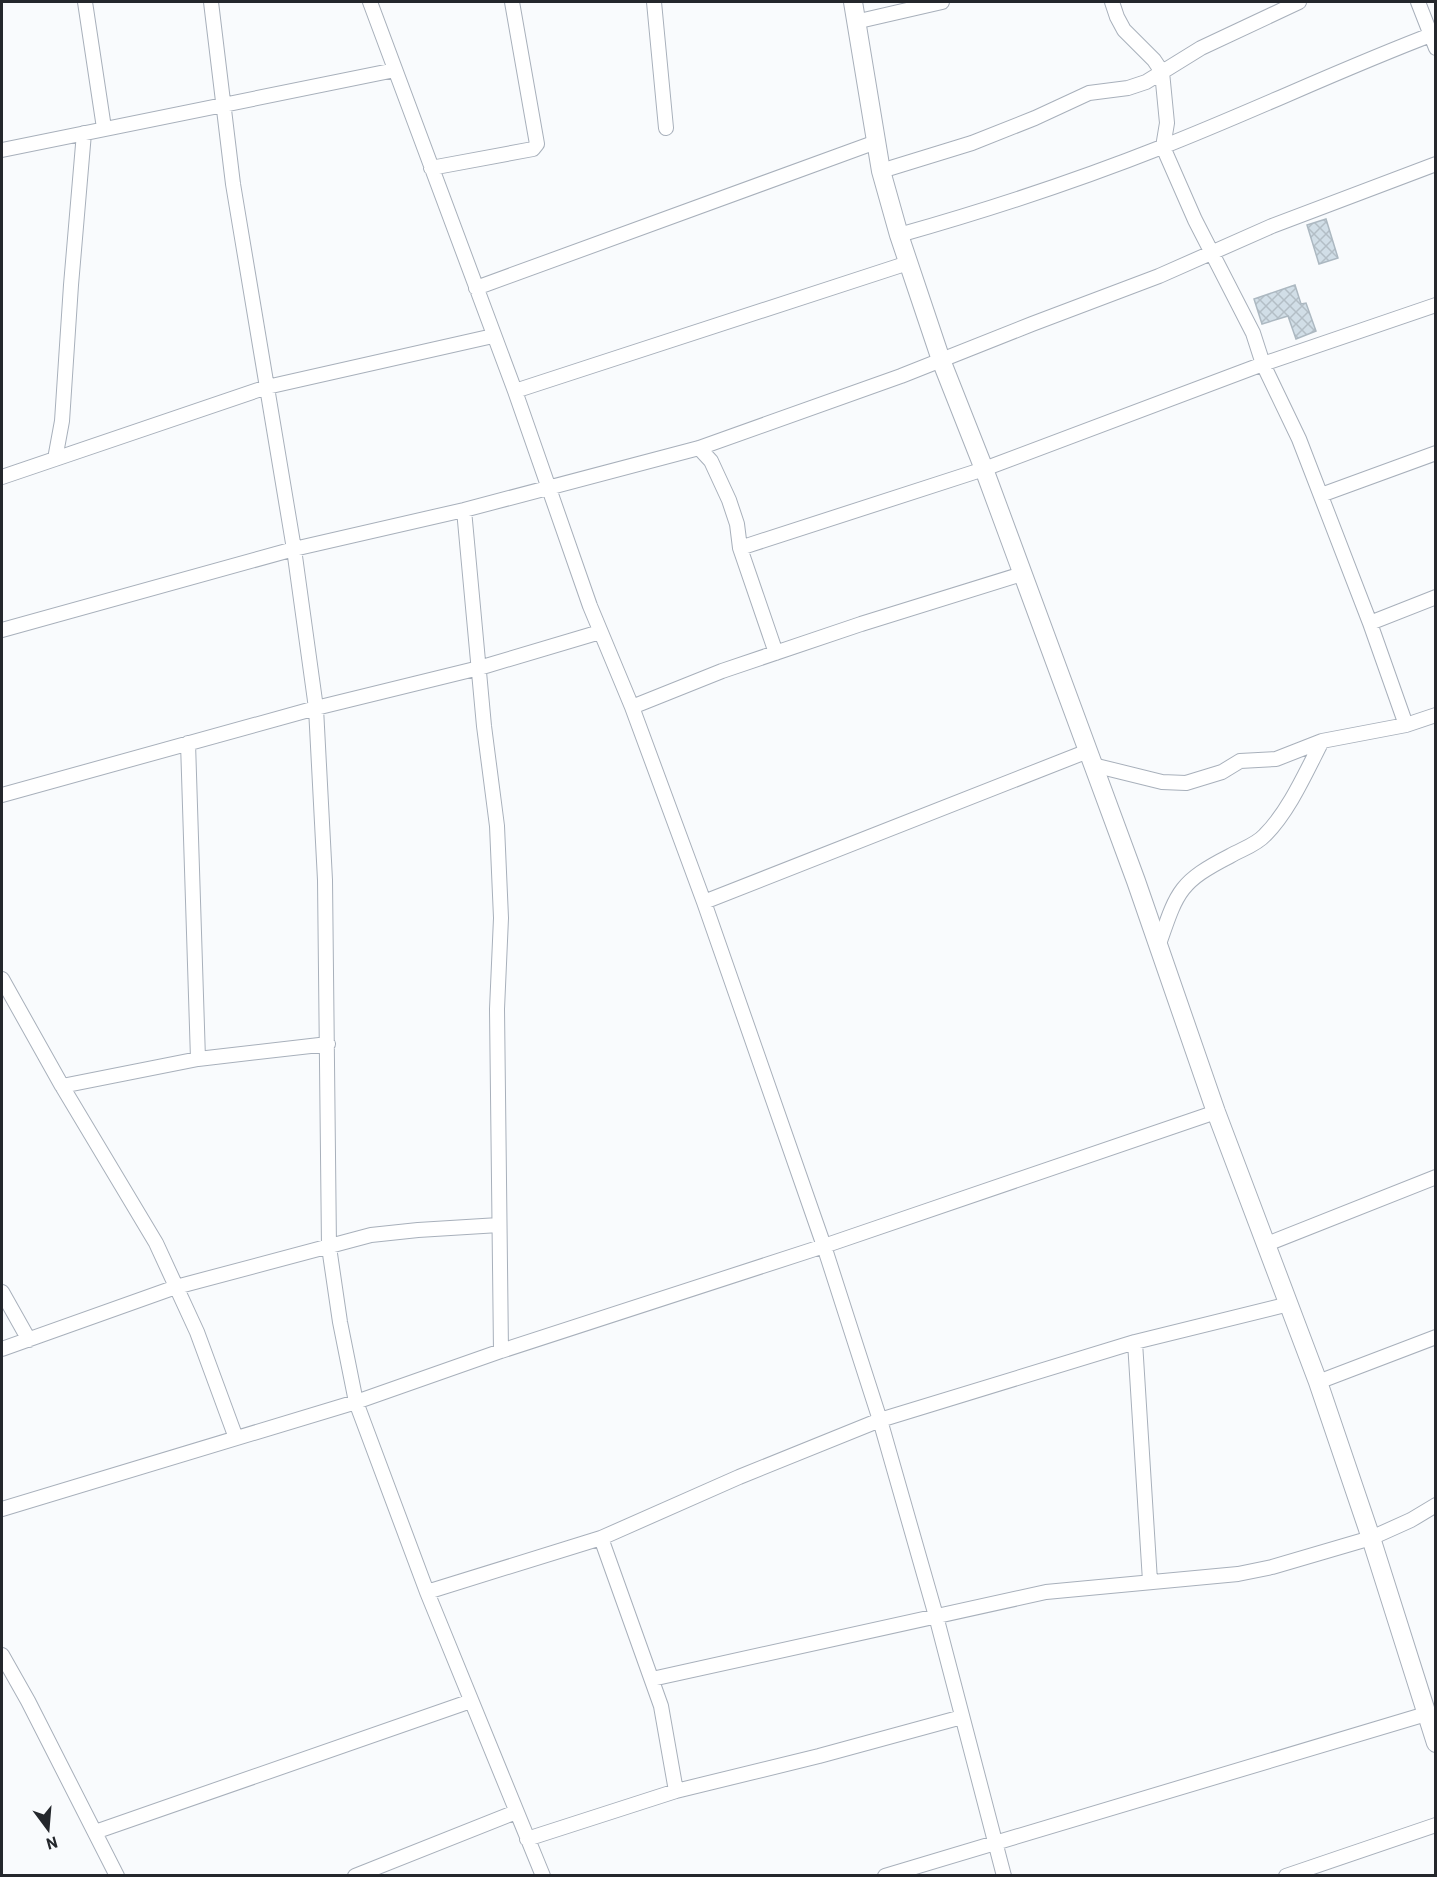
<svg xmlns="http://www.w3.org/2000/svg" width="1437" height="1877" font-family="Barlow,sans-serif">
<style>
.building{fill:url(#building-cross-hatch);stroke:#acb8c1;stroke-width:1.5}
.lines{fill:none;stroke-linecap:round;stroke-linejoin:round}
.minor-casing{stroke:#a8b0bb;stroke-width:16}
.tertiary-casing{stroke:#a8b0bb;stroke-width:20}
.minor{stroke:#fff;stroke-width:14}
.tertiary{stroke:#fff;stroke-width:18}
</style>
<defs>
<pattern id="building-cross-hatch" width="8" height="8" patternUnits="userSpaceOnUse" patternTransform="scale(1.5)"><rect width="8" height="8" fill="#d1dee7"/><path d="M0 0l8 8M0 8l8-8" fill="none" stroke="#b3bec6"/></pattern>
</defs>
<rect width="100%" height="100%" fill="#f9fbfd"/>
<path class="building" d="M1326 219 1338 258 1319 264 1307 225Z
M1295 285 1301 304 1306 303 1316 331 1296 339 1288 316 1262 324 1254 299Z"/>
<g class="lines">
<g class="minor-casing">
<path id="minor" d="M85 2 104 128
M211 2 233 184 294 549 316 708 325 880 329 1247 340 1322 356 1402 427 1592 543 1876
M370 2 515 391 590 606 632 707 704 902 824 1246 880 1420 936 1616 1004 1876
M654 2 666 128
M1112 2 1117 17 1124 30 1154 60 1162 72 1167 123 1163 147 1195 220 1253 333 1263 364 1299 439 1370 623 1406 725
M1418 2 1436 48
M855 22 942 2
M2 150 395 70
M431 168 533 149 537 144 512 2
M881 171 972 143 1035 118 1089 93 1128 88 1146 82 1201 48 1299 2
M899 235C988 210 1076 181 1162 147 1254 111 1343 68 1436 33
M476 288 876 142
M515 391 908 263
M699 448 711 461 729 500 737 524 740 548 776 653
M55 459 62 421 71 285 84 133
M2 477 267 387 493 336
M1321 495 1436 453
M464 510 484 726 497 826 501 918 497 1009 501 1351
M740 548 984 469 1263 364 1436 305
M1370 623 1436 597
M2 630 294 549 464 510 699 448 901 376 1032 324 1159 276 1272 226 1436 164
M632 707 722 671 861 624 1022 574
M1093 765 1162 782 1186 783 1222 772 1240 761 1276 759 1322 741
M2 795 316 708 479 668 600 632
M704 902 1088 751
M1159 944C1177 892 1179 882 1230 856 1242 849 1256 845 1265 835 1289 811 1306 772 1322 741L1406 725 1436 715
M2 979 62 1086 156 1243 197 1332 236 1438
M198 1059 328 1044
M62 1086 198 1059 188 743
M1267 1244 1436 1177
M2 1292 29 1340
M1135 1342 1150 1581
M2 1349 176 1287 371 1235 418 1230 499 1225
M1318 1382 1436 1337
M2 1509 356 1402 501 1351 824 1246 1216 1112
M601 1538 661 1706 676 1791
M427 1592 601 1538 739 1477 880 1420 1135 1342 1289 1304
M2 1655 28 1701 117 1876
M652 1679 1046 1592 1238 1574 1272 1567 1371 1538 1411 1520 1436 1505
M95 1832 471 1701
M527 1839 676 1791 819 1756 962 1717
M355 1876 516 1812
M885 1876 1426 1714
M1286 1876 1436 1825"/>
</g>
<g class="tertiary-casing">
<path id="tertiary" d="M853 2 881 171 899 235 941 360 984 469 1136 881 1216 1112 1318 1382 1371 1538 1436 1743"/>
</g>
<use href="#minor" class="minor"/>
<use href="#tertiary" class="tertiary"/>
</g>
<rect width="1437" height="1877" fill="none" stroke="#24272c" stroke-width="6"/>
<g transform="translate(48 1829) rotate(164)" stroke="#f9fbfd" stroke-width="4.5" paint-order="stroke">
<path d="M0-4.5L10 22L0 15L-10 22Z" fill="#24272c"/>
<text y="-9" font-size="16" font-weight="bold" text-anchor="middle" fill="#24272c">N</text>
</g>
</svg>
